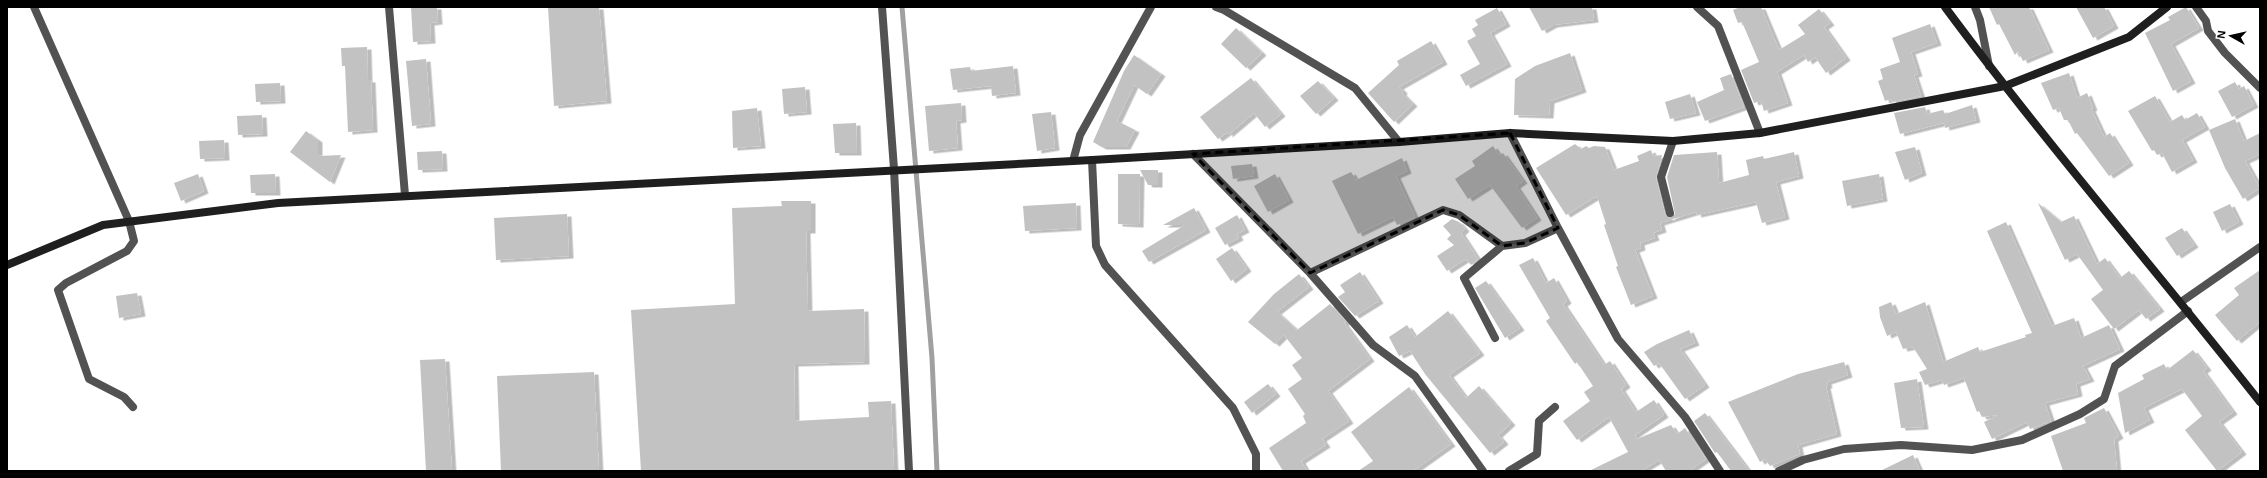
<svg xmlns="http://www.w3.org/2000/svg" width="2267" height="478" font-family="Arial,sans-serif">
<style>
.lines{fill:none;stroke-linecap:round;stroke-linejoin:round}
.stream{stroke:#a0a0a0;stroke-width:5}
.building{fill:#c2c2c2;filter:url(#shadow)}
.street{stroke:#525252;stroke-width:8}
.secondary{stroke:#1f1f1f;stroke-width:8}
.marked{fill:#000;fill-opacity:0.2;stroke:#000;stroke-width:3;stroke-dasharray:8 5;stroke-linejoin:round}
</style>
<defs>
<filter id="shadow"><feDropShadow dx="4.5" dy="2.5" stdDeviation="0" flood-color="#0004"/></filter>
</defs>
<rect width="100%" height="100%" fill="#fff"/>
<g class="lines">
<path class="stream" d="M902 7 932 358 937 471"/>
</g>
<path class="building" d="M411 7H437L438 22 430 23 431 41 413 42Z
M548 7H599L607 101 554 106Z
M1529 7H1592L1594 20 1553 25 1542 31Z
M1740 7H1761L1779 50 1805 34 1798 25 1819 9 1830 23 1824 27 1846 58 1826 73 1815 57 1808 62 1804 55 1777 72 1788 103 1764 111 1761 101 1754 103 1741 70 1759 62 1742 22 1738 23 1733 10Z
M1989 7H2029L2049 50 2023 61 2018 51 2015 55 1999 24 1997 25Z
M2076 7H2104L2114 26 2093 38Z
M2186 7 2199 28 2171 44 2191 81 2173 91 2145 33 2170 20 2168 17Z
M1497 8 1506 24 1490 33 1507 64 1466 86 1460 75 1480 64 1467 41 1476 36 1472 29 1478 25 1475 20Z
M1930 24 1937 43 1911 52 1918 74 1914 75 1921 96 1892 102 1891 99 1885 101 1878 81 1883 79 1880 69 1900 62 1892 38Z
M1236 28 1262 53 1246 68 1221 44Z
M1431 41 1443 62 1399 87 1403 91 1402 93 1413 104 1394 122 1368 93 1399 65 1397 61Z
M367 47 368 80H371L373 130 348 132 345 66H342L341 48Z
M1570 53 1582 90 1550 101 1549 116 1514 115 1515 79 1535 66Z
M1134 55 1161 74 1147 94 1134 85 1117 121 1135 130 1126 147H1102L1093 142 1124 71Z
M426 59 431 124 412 126 406 61Z
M1013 66 1016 93 992 96 991 86 953 90 950 69 970 67 971 71Z
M2069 73 2077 98 2087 93 2093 108 2091 109 2104 137 2110 133 2129 163 2109 176 2077 133 2075 134 2068 120H2064L2059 108 2053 110 2041 83Z
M1731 74 1744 107 1705 121 1697 102 1724 90 1720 78Z
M1251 78 1281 114 1265 127 1254 113 1228 135V132L1218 139 1200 117Z
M1318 81 1334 98 1316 114 1300 96Z
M2235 82 2239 89 2244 86 2254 105 2232 117 2218 91Z
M280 83 281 101 256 102 255 84Z
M805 87 807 112 784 114 782 89Z
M1690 94 1696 113 1670 119 1665 102Z
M2155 96 2170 122 2182 115 2185 120 2197 113 2205 127 2182 140 2193 160 2172 172 2162 153 2157 155 2154 150 2152 151 2128 111Z
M961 103 962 120 956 121 958 148 929 151 925 106Z
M1972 105 1976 120 1945 128 1944 123 1900 134 1894 113 1925 107 1927 114 1943 110 1945 114Z
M757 108 761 146 733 148 732 111Z
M1051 112 1055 148 1037 151 1032 114Z
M262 115 263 134 238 135 237 116Z
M2235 119 2244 141 2260 133V154L2245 161 2260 188 2243 199 2225 168 2209 130Z
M856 123 857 153H835L833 124Z
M306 131 318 140V156L341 155 330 182 290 152Z
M224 140 225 158 200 159 199 141Z
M1575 144 1581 149 1586 146 1589 148 1594 146 1605 147 1614 170 1639 161 1637 156 1651 150 1653 156 1662 155 1656 178 1665 214 1669 218 1675 214 1667 177 1674 155 1717 152 1719 183 1749 175 1746 160 1763 156 1764 159 1794 152 1799 176 1776 182 1785 217 1762 223 1756 202 1697 215 1696 212 1660 223 1662 230 1653 233 1655 238 1640 243 1641 248 1635 250 1653 296 1631 305 1616 267 1618 266 1604 225 1606 224 1597 196 1566 215 1536 168Z
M1493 146 1499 155 1503 153 1523 181 1516 186 1537 218 1522 228 1490 185 1468 199 1455 179 1475 166 1472 161Z
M1915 147 1922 173 1905 180 1895 152Z
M442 151 443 169 418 170 417 152Z
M1402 158 1407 171 1396 176 1415 217 1397 225 1393 217 1358 234 1332 181 1351 172 1356 180Z
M1252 164 1254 176 1233 179 1231 166Z
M1140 170H1158V185H1148Z
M198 174 204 191 181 201 174 183Z
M275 174 276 193H251L250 175Z
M1118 174H1140L1139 225 1118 224Z
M1275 174 1289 200 1268 212 1254 186Z
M1879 174 1883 199 1847 206 1842 181Z
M781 201H811V231H806L808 311 864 309 865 362 794 364 795 421 869 417 868 402 891 401 894 471H641L631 310 735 304 732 208 782 206Z
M1076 203 1077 228 1025 231 1023 206Z
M2038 203 2061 222 2074 216 2097 264 2105 258 2120 278 2129 271 2160 309 2146 319 2139 310 2114 329 2091 299 2103 290 2077 254 2065 260Z
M2230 204 2239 222 2222 231 2213 212Z
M1194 208 1206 230 1149 262 1142 251 1185 225H1163Z
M567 214 569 256 496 260 494 218Z
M1237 215 1245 230 1237 234 1239 238 1225 245 1215 228Z
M1452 219 1459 222 1465 229 1461 233 1478 259 1471 265 1466 259 1447 271 1437 256 1454 245 1447 239 1451 235 1443 226Z
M2006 222 2052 326 2074 318 2081 338 2109 325 2120 349 2083 366 2090 379 2076 384 2078 394 2045 403 2051 421 2030 429 2027 422 1992 439 1984 422 1998 415 1982 417 1979 411 1977 412 1964 378 1944 385 1942 380 1925 385 1919 372 1927 369 1913 347 1903 349 1896 332 1887 336 1880 317 1879 307 1891 302 1896 314 1925 302 1943 362 1978 347 1980 352 2026 337 2025 335 2032 333 1987 231Z
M2182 228 2194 245 2177 256 2165 238Z
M1232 248 1247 269 1231 281 1216 259Z
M1533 258 1546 283 1554 278 1567 301 1563 304 1604 365 1610 361 1626 385 1621 389 1636 412 1654 400 1664 415 1635 435 1637 439 1671 425 1677 434 1685 428 1706 459 1689 471H1666L1659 460 1641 471H1589L1628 452 1609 417 1577 440 1563 421 1590 401 1584 392 1593 386 1577 362 1575 364 1546 321 1550 318 1519 265Z
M2260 270V322L2237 341 2215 315 2239 295 2234 288Z
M1360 272 1379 301 1355 316 1338 297 1345 292 1340 285Z
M1299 274 1309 287 1277 312 1297 330 1330 304 1346 322 1344 323 1370 359 1328 391 1349 421 1322 439 1326 445 1301 461 1307 471H1283L1269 448 1306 423 1303 416 1305 414 1288 389 1302 379 1292 365 1302 358 1284 335 1275 344 1248 322 1274 294Z
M1486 281 1520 328 1505 338 1475 288Z
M137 293 141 314 119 318 116 296Z
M1448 311 1480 353 1449 375 1466 398 1479 386 1511 423 1498 435 1504 442 1490 453 1425 374 1410 351 1399 356 1389 337 1407 325 1415 337Z
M1689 330 1695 343 1680 349 1705 385 1685 399 1659 363 1654 366 1644 352 1657 344Z
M2193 350 2207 368 2203 371 2233 412 2219 422 2242 452 2217 471 2185 430 2202 416 2182 389 2144 408 2150 420 2125 433 2118 393 2144 379 2142 375 2164 364 2167 370Z
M445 359 452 471H426L420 360Z
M1844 362 1848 375 1827 382 1828 386H1826L1837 434 1798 445 1800 454 1770 466 1765 459 1760 462 1728 402 1798 374Z
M594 372 599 471H501L497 376Z
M1917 379 1924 427 1901 428 1894 383Z
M1268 384 1276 394 1252 413 1244 402Z
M1409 387 1451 444 1413 471H1358L1373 461 1351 432Z
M2104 408 2119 436 2114 439 2117 471H2063L2051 436 2086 423 2084 418Z
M1705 413 1749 471H1731L1717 452 1715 453 1694 421Z
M1913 455 1920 471H1880Z"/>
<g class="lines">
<path class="street" d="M34 7 129 221 134 241 127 251 66 283 58 290 89 379 124 397 133 407
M389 7 405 195
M882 7 894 169 909 471
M1216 7 1224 10 1355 88 1399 142
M1697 7 1718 26 1760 133
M1975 7 1980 20 1989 66
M2196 7 2206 21 2208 31 2225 53 2260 88
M1510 133 1558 228 1618 339 1685 417 1720 471
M1193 154 1310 273 1373 345 1415 376 1483 471
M1092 160 1096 246 1105 265 1233 408 1256 454V471
M1073 161 1080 135 1151 7
M1670 213 1661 177 1673 141
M1310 273 1443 210 1459 215 1502 246 1525 243 1558 228
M2181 302 2260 247
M1495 338 1464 278 1502 246
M1509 471 1537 454 1539 421 1555 407
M1779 471 1803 460 1844 449 1901 445 1972 450 2022 440 2080 414 2104 399 2115 366 2188 311"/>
<path class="secondary" d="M1945 7C2045 142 2156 270 2260 402
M7 265 103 225 278 203 1092 160 1399 142 1510 133 1673 141 1760 133 2005 86 2129 37 2167 7"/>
</g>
<path class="marked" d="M1510 133 1558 228 1525 243 1502 246 1459 215 1443 210 1310 273 1193 154Z"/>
<rect width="2267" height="478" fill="none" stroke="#000000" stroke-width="16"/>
<g transform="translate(2231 36) rotate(278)" stroke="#ffffff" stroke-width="3" paint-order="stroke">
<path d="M0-3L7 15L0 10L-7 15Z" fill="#000000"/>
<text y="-6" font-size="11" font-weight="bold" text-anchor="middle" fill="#000000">N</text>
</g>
</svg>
